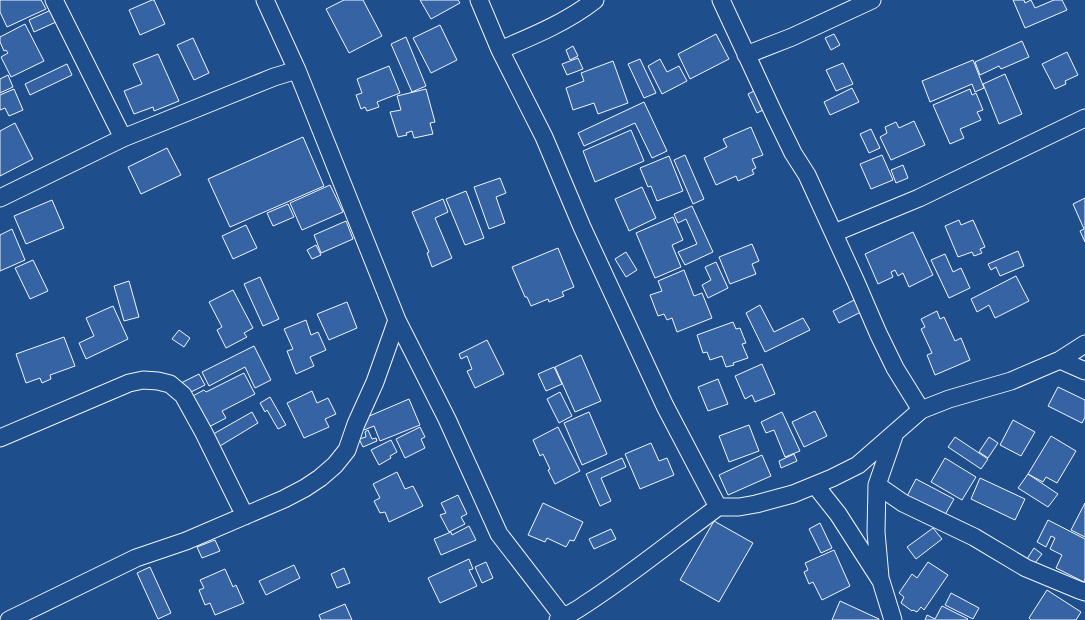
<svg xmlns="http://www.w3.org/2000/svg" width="1085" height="620" font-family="'Space Grotesk',sans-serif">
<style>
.building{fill:#3563a3;stroke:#f2f6ff}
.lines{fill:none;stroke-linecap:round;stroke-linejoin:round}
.street-casing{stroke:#f2f6ff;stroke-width:19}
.street{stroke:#1f4e8c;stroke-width:17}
</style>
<rect width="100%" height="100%" fill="#1f4e8c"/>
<path class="building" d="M0 0H41L46 9 7 27 0 12Z
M152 0H154L165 24 140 35 129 10Z
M344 0H363L382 36 349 53 326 9Z
M420 0H458L460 3 431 19Z
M1013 0H1024L1025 3 1031 0 1035 8 1054 0H1062L1067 10 1025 28Z
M51 10 56 22 34 32 29 20Z
M25 24 44 61 11 77 1 57 8 53 6 50 4 51 0 42V37Z
M440 25 457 60 431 73 413 38Z
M716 34 729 59 690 79 678 54Z
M834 34 840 45 831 50 825 38Z
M406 37 426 86 412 92 391 44Z
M193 38 209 73 194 80 177 45Z
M1022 41 1029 57 1001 69 999 66 980 75 975 62Z
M573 46 578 56 570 60 566 50Z
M1067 52 1078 75 1065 81 1066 84 1055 89 1042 64Z
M158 54 179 101 154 111 153 107 134 114 124 91 142 84 133 64Z
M578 58 583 69 567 75 562 64Z
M640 59 656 93 644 98 628 64Z
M660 59 667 72 679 66 687 81 662 94 648 66Z
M973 60 984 88 975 92 972 84 930 102 922 81Z
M613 61 628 103 598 114 594 103 573 110 566 88 584 81 581 73Z
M843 63 853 84 836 91 826 70Z
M67 64 72 75 30 95 25 84Z
M389 66 400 93 377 102 379 107 367 111 365 107 361 109 356 95 362 93 357 79Z
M1005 74 1022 114 999 124 983 84Z
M8 75 13 87 0 93V79Z
M852 88 859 102 830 115 824 102Z
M14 89 23 110 9 116 5 108 0 110V95Z
M426 89 435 122 430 123 433 134 414 138 412 131 406 133 407 135 398 137 390 112 401 110 397 96Z
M758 89 767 108 757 113 748 94Z
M970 89 972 95 976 93 983 110 977 112 981 120 960 129 964 138 950 144 933 105Z
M644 102 667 151 652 158 635 123 584 146 578 133Z
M914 121 925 145 891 160 880 137 887 133 885 127 896 122 899 128Z
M15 123 33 159 0 176V131Z
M751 127 763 155 752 159 756 168 752 170 754 174 738 181 736 176 716 185 704 158 727 147 723 139Z
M871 129 880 148 869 153 860 134Z
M631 130 644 161 595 182 583 151Z
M303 137 324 186 230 227 208 179Z
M167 148 181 175 141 194 128 167Z
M685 155 704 199 693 204 674 160Z
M882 155 893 180 871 189 860 164Z
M669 156 683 191 657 201 651 186 648 187 640 168Z
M903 165 908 178 896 183 891 170Z
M500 178 506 193 496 197 505 223 489 229 474 187Z
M330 185 343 212 302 230 290 203Z
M642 187 656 218 629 231 615 199Z
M466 191 484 238 465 245 446 199Z
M1085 198V242L1080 231 1084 229 1073 204Z
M443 199 448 212 435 218 452 258 432 267 427 253 429 252 412 212Z
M52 200 64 228 26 244 14 216Z
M288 204 294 217 273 226 267 213Z
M692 206 713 252 685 265 678 252 697 244 686 219 678 223 674 214Z
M673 217 683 240 672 245 681 267 655 278 636 233Z
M959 220 961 225 973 220 985 247 980 249 982 253 974 256 972 252 958 257 945 226Z
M346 221 353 239 321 253 314 235Z
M246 225 257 248 233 259 222 236Z
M12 229 25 260 0 271V235Z
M913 232 933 275 909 287 903 273 898 276 895 270 891 272 893 277 878 284 865 254Z
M752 244 759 261 752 264 756 274 730 284 719 257Z
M316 245 321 255 312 259 307 250Z
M558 248 574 287 562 292 564 296 549 302 548 299 531 306 527 297H525L512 267Z
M1018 251 1024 266 1000 276 996 267 991 270 988 264Z
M626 252 637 270 626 277 615 259Z
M945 254 953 272 961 268 970 288 949 298 931 260Z
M33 260 48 291 30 299 15 268Z
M716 262 728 288 708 298 702 285 711 280 705 267Z
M684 270 694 296 702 293 712 318 677 332 672 318 667 320 664 314 658 316 650 295 662 291 658 281Z
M1016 276 1029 301 995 318 989 305 977 312 971 299Z
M260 277 279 319 263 326 244 284Z
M129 281 139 317 124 321 114 286Z
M233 290 253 328 244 333 247 337 226 348 217 330 222 327 209 302Z
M854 300 861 312 839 323 833 311Z
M347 302 357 328 329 340 317 314Z
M760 305 774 332 803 318 810 330 765 352 746 313Z
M113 306 128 339 86 359 79 343 94 336 86 318Z
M937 311 940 319 944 317 955 341 961 338 970 360 935 375 927 355 932 353 921 329 925 327 921 319Z
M306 320 311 335 318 332 326 350 310 357 314 366 296 374 287 351 293 349 284 329Z
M733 322 736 329 740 328 746 343 742 344 748 358 733 363 734 365 726 367 722 356 710 360 707 352 703 353 697 335Z
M179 330 190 338 184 347 172 339Z
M64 337 75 366 50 375 51 379 42 383 40 378 26 383 16 354Z
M487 340 504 374 475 388 467 371 472 369 467 356 461 359 459 354Z
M254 346 271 380 255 388 245 367 209 386 202 372Z
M581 355 601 401 575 412 555 367Z
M762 364 775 394 755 402 752 395 745 399 735 376Z
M554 367 562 384 546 391 538 374Z
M244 373 255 394 222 411 226 418 203 430 187 399 204 390 206 392Z
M199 374 205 385 187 394 181 383Z
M718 379 728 404 708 411 698 387Z
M1058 387 1085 400V417L1082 423 1048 406Z
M312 391 317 403 328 398 336 414 325 419 329 427 304 438 287 403Z
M560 392 572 416 559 423 547 399Z
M270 397 286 425 278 429 267 410 265 412 260 403Z
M409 399 420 425 380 441 374 426 364 430 360 420Z
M815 411 827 436 804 447 792 422Z
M252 412 258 423 215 449 208 437Z
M589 412 607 454 582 465 564 423Z
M782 412 800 451 785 457 774 430 766 433 761 422Z
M1013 420 1035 432 1021 456 1000 445Z
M749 425 759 451 729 462 719 436Z
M420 427 425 437 421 439 425 448 405 458 396 439Z
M558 427 580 471 555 484 548 470 550 469 543 454 540 456 533 440Z
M368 430 372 439 376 438 377 441 363 447 359 439 366 437 365 432Z
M1051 436 1076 451 1057 483 1046 477 1043 482 1028 474Z
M955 437 988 459 981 469 948 447Z
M989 437 998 443 988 458 979 452Z
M391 440 397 452 390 456 391 458 379 465 371 450Z
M651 443 659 461 667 458 674 475 640 489 625 454Z
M794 454 797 461 781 468 779 461Z
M762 455 771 476 728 495 719 475Z
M622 458 626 467 601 478 611 501 600 506 586 474Z
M945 458 976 477 962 500 931 482Z
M397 472 405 489 413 486 423 506 389 522 385 512 380 513 374 501 380 498 373 484Z
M1028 474 1058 494 1048 507 1018 488Z
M980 478 1025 499 1015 520 971 499Z
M916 479 954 499 942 520 905 500Z
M458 495 467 514 461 517 465 524 449 532 440 515 446 513 441 503Z
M543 503 583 522 574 541 570 540 566 547 547 538 545 542 528 535Z
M1085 503V537L1071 530Z
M1048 520 1085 539V579L1084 582 1056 568 1062 555 1050 549 1055 538 1051 536 1046 547 1037 542Z
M714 521 753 543 719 602 680 580Z
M820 523 832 548 821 553 809 529Z
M469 526 476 540 441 555 434 539 451 532 452 535Z
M933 528 942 539 916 559 907 547Z
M611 529 616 539 594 549 589 539Z
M215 540 220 551 202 558 197 547Z
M1034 548 1042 554 1032 567 1025 562Z
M834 550 850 586 822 600 813 582 809 584 804 572 808 570 805 563Z
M469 559 473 569 469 570 477 586 440 603 428 578Z
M486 562 493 578 482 583 475 567Z
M928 562 948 575 924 610 921 607 917 612 913 610 912 611 901 603 904 597 899 593 912 574 917 578Z
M294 565 300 578 266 595 259 581Z
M150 567 171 613 158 619 137 573Z
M344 568 350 583 337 588 331 574Z
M225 569 233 587 236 585 244 603 215 615 210 603 205 605 199 590 204 588 200 580Z
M1047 590 1081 612 1076 620H1031L1029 618Z
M951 593 979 608 973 619 945 605Z
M840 601 879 619V620H832Z
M345 604 352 620H321L319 615Z
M942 606 968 619 967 620H925L927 615 935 619Z"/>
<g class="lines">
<g class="street-casing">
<path id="street" d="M54 0 123 138
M265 0 297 70 397 320 447 419 499 534 563 617
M479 0 500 50 544 137 582 227 665 406 718 507H739L756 504 793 494 832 478 858 465 921 410 949 399 1011 381 1060 360 1085 344
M721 0 775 116 793 153 807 175 856 282 878 333 895 368 921 410
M500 50C533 36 567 22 595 0
M746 55 792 37 872 0
M0 198 123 138 274 77 297 70
M834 233 919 198 1085 118
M1060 360 1085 371
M0 438 129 383 143 380 158 381 170 384 183 395 204 433 245 516
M815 485 838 514 881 581 893 620
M877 485 903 503 974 537 1026 568 1079 590 1085 592
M880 577 876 532 877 485 895 433
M9 620 136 558 186 541 284 499 305 488 320 478 335 465 347 450 356 424 375 382 397 320
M558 620C567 615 576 611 584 605 631 575 673 540 718 507"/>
</g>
<use href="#street" class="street"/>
</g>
</svg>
